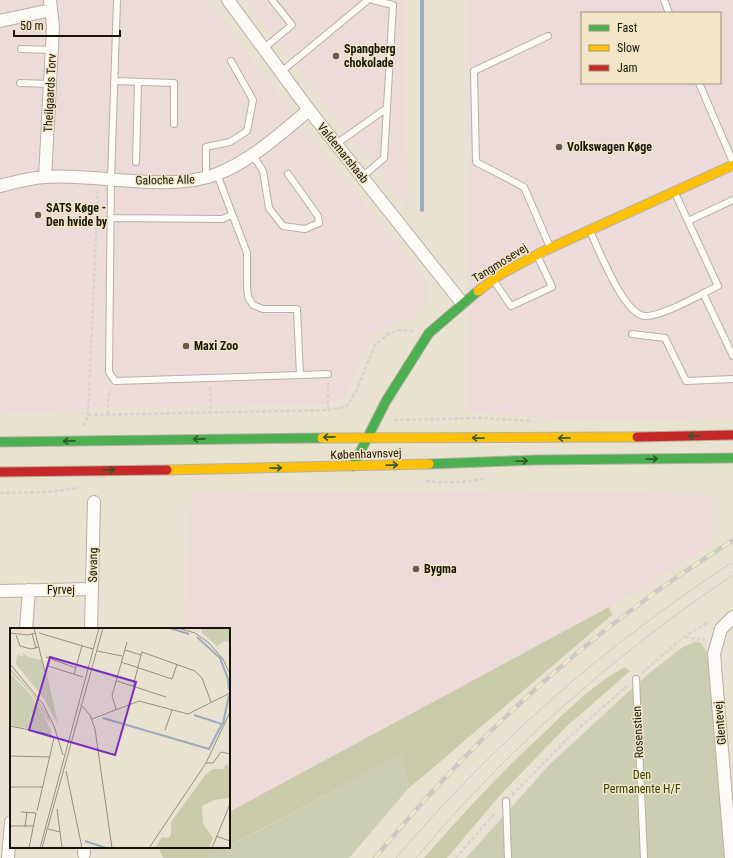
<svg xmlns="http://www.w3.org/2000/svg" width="733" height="858" font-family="'Roboto Condensed',sans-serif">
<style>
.industrial{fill:#ecdbd9;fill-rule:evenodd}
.green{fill:#ccceb3}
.forest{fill:#c9cbab}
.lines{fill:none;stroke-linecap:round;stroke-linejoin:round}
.stream{stroke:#9ca9c0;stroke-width:4}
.lane-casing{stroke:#b7b1a4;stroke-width:8}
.street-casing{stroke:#b7b1a4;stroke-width:14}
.fast-casing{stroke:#b7b1a4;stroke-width:11}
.slow-casing{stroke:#b7b1a4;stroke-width:11}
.jam-casing{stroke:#b7b1a4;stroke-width:11}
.path{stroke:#d7d4cf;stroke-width:2.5;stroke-dasharray:4 2;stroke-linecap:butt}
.lane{stroke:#fcfbf8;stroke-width:6}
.street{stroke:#fcfbf8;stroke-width:12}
.fast{stroke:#4caf50;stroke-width:9}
.slow{stroke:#ffc107;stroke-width:9}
.jam{stroke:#c62828;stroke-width:9}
.tram{stroke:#cccac5;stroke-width:1}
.rail-casing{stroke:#cccac5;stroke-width:4.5}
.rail{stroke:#f3e6c7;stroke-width:3;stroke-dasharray:9;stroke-linecap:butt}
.oneway{stroke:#305a29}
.poi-dot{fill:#625c4f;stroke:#f3e6c7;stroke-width:1.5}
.labels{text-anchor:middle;stroke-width:3;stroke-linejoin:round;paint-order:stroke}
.poi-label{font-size:12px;font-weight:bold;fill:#191409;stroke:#f3e6c7;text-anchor:start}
.street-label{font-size:12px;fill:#191409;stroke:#f3e6c7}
.park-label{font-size:12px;fill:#353f08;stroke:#f3e6c7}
.inset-river{fill:none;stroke:#9ca9c0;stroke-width:2}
.inset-road{fill:none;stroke:#969081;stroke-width:1}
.view{fill:#7b2cbf;fill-opacity:0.15;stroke:#7b2cbf;stroke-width:2}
.inset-edge{fill:none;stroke:#191409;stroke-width:2}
</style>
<rect width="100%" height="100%" fill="#e9e2d1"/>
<path class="industrial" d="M0 0H206L312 140 426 280 428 301 409 322 401 319 375 333 362 357 344 398 327 404 100 408 0 414Z
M245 0H404V102L408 209Z
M467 0H733V418L575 420 468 412ZM582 13H720V83H582Z
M191 490 439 493 497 490 713 495 710 546 609 607 229 812V629H185Z"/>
<path class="green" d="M695 642 701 643 708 653 725 858H466L550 764 649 673 683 647Z
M402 755 408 789 349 858H207Z"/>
<path class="forest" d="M609 607 612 615 408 789 402 755 229 846V812Z
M625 667 630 671 566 727 502 793 447 858H424C463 813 503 770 547 730 572 706 595 683 625 667Z
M163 847H228L207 858H163L159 849Z"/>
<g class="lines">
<path class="stream" d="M422 0V210"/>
<g class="lane-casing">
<path id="lane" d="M117 0 111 179 109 372 115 381 300 375 297 309H263L253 305 248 297 247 286V253L217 174
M664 0 669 13
M548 36 474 71 476 162 524 187 550 247
M264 48 292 25 272 0
M21 49 52 50
M281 72 368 0
M114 81 174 83V124
M20 83 50 84
M699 83 733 162
M336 144 387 108
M252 154 263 171 269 208 283 226 305 229 319 223 318 216 288 174
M136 162 138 82
M362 177 384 158 393 5 373 0
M206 178V147L230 142 247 131 253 100 231 61
M111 218 222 219 232 215
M688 221 733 200
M590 231C599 250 624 315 645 316 662 317 701 294 718 286L675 193
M494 281 511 306 552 287 537 255
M703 293 733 356
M632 334 665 338 686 381 733 379
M300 375 328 374
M636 679 644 858
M506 801 508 858"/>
</g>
<g class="street-casing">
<path id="street" d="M228 0 309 110 462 303
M0 21 51 10
M45 177 53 27 50 0
M0 186C15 182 29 178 45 177 96 173 168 193 217 174 251 161 281 133 309 110
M0 591 92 589
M26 629 29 590
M91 629 94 502
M84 854V847
M8 858 11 822
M731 858 714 654 721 629 733 617"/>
</g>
<g class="fast-casing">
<path id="fast" d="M0 442 322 438
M429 464 536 460 733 458
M353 466 386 401 429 333 478 291"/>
</g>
<g class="slow-casing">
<path id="slow" d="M478 291 501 274 546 250 733 165
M322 438 637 437
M167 470 429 464"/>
</g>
<g class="jam-casing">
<path id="jam" d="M637 437 733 435
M0 472 167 470"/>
</g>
<path class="path" d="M210 387 211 412
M328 410V382
M108 414V396L111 389
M88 415 98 191
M394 420 481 418 531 421
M83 426 88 415 330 410 347 406 356 391 375 345 388 334 399 330 413 331
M426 481C445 483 465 483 484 478
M0 493 49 492 79 488
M685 637 705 640
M642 673 684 637 709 622
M512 795 569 737 627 686
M456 858 496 812"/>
<use href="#lane" class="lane"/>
<use href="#street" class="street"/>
<use href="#fast" class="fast"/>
<use href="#slow" class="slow"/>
<use href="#jam" class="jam"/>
<path class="tram" d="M396 858C494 743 606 644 733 562
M416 858C507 749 615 654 733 575"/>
<g class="rail-casing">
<path id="rail" d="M375 858C456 759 549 669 653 594 679 575 706 558 733 540"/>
</g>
<use href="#rail" class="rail"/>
</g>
<defs><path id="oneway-shaft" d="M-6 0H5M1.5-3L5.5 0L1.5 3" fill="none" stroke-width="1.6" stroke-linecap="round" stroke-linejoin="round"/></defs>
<g class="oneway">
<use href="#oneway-shaft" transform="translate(694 436) rotate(179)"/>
<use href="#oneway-shaft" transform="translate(329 437) rotate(179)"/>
<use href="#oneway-shaft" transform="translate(478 438) rotate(-179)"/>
<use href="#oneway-shaft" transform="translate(564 438) rotate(179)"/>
<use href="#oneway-shaft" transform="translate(199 439) rotate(179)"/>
<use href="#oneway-shaft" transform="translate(69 441) rotate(179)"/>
<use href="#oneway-shaft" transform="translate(652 459) rotate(-1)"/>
<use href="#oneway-shaft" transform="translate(522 461) rotate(-2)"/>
<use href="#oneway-shaft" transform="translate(392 465) rotate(-2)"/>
<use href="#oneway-shaft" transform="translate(276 468) rotate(-1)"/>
<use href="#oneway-shaft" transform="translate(109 470) rotate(-1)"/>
</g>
<g class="poi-dot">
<circle cx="336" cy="56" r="4"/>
<circle cx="559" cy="147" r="4"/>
<circle cx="38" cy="215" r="4"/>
<circle cx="186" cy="346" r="4"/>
<circle cx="416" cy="569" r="4"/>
</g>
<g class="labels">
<g class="poi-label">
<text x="344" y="53">Spangberg<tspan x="344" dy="14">chokolade</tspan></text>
<text x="567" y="151">Volkswagen Køge</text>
<text x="46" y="212">SATS Køge -<tspan x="46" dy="14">Den hvide by</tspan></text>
<text x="194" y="350">Maxi Zoo</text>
<text x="424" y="573">Bygma</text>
</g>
<g class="street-label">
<text transform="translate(50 93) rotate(-87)" y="4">Theilgaards Torv</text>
<text transform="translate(343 153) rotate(51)" y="4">Valdemarshaab</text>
<text transform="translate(165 180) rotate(-1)" y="4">Galoche Alle</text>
<text transform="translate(500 263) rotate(-32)" y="4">Tangmosevej</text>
<text transform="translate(366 454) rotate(-2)" y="4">Københavnsvej</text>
<text transform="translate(93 565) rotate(-89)" y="4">Søvang</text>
<text x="61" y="594">Fyrvej</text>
<text transform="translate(720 723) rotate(-95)" y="4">Glentevej</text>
<text transform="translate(638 732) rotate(-93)" y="4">Rosenstien</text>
</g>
<g class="park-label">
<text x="642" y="779">Den<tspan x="642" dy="14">Permanente H/F</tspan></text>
</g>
</g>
<g transform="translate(10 628)">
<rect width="220" height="220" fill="#e9e2d1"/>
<path d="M191 0H220V14L214 13 207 18 192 5ZM12 24 19 29 32 32 39 72H35L6 36 7 27 14 28ZM0 45 20 66 34 87 42 105 0 97Z" fill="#ccceb3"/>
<path d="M1 41 26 69 39 90 41 97 21 65 0 43ZM36 45 37 47 48 97 35 72H39L33 46ZM216 136 220 138V170L204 172 192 178 193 196 203 210 199 220H145L152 209 158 210 161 207V194L196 146 203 141H213Z" fill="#c9cbab"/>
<path class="inset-river" d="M160 0 179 6M187 9 210 30 218 51 219 62M93 90 199 121 212 96 184 87M213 96 219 67M75 213 96 220"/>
<path class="inset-road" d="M24 0 35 44M168 0 185 5 199 15 213 31 220 46M0 5 18 7 26 5M29 5 83 21M22 6 26 20M6 7 10 18 21 21 29 19M115 22 131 27M87 23 112 28M131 27 132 24 185 43 192 50 201 74M36 29 66 40M111 34 162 51 167 36M0 36 33 76 44 98 53 127M38 38 73 49M64 46 72 18M107 53 156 69M123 59 131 27M71 77 80 87 85 101 102 220M106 81 102 68 117 14M82 91 129 73 178 86 220 65M0 98 40 106 44 110 27 183M155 102 162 82M0 128 39 129M196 135H203L211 124 220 126M56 143 72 220M0 159H32M47 181 50 204M11 184 26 185 19 220M0 198H24M15 199 17 184M38 201 50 204 52 220M206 208 220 213M30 220 89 0M32 220 93 0M139 220 196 135 220 84M202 220 220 176"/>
<path class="view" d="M40 29 126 54 105 127 19 102Z"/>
<rect width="220" height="220" class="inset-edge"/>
</g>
<rect x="581" y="12" width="140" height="72" fill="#f3e6c7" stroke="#9c927b"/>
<rect x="589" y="25" width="20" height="6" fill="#4caf50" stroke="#9c927b"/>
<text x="617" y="32" font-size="12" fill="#191409">Fast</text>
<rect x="589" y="45" width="20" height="6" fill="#ffc107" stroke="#9c927b"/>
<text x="617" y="52" font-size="12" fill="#191409">Slow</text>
<rect x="589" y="65" width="20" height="6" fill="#c62828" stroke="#9c927b"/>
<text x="617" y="72" font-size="12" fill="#191409">Jam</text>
<path d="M14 30v6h106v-6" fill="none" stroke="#191409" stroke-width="2"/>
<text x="20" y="30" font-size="12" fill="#191409" stroke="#f3e6c7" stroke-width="3" paint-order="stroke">50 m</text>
</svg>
